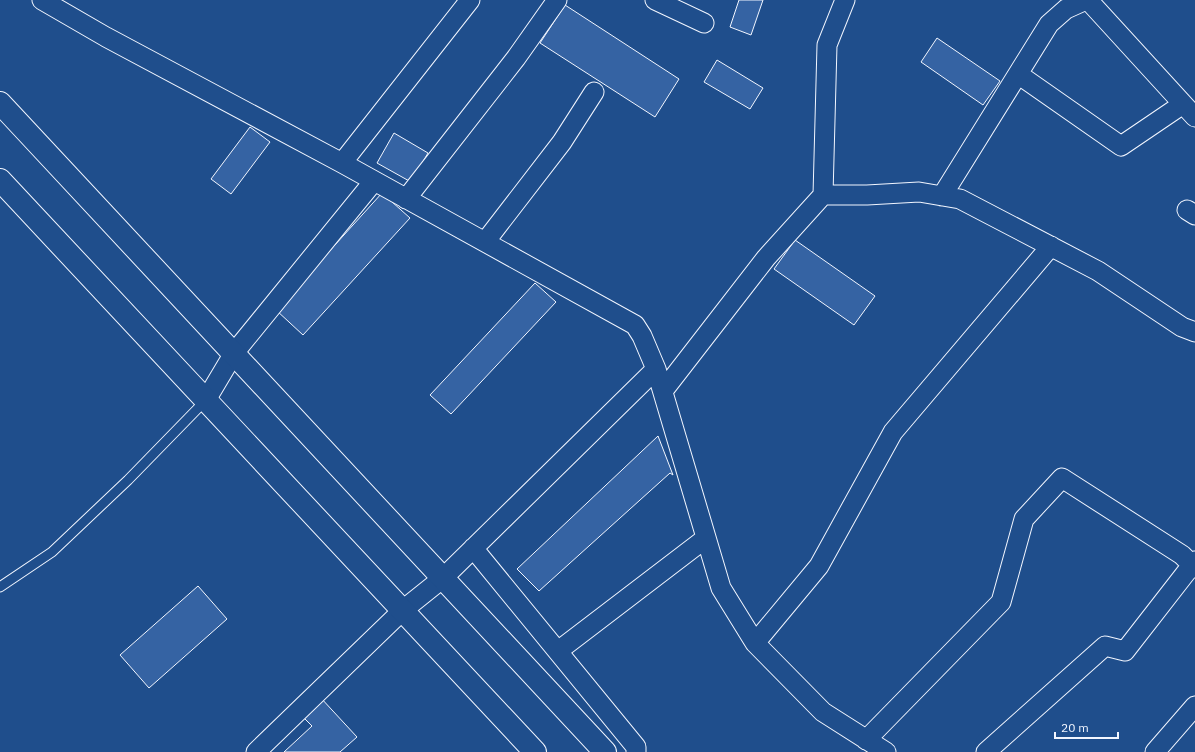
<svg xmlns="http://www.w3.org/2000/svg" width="1195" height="752" font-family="'IBM Plex Sans',sans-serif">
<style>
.building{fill:#3563a3;stroke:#f2f6ff}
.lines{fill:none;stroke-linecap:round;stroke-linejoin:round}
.lane-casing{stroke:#f2f6ff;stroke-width:11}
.street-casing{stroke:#f2f6ff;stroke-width:21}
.secondary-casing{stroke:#f2f6ff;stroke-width:24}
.lane{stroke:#1f4e8c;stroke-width:9}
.street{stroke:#1f4e8c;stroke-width:19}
.secondary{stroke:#1f4e8c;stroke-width:22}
</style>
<rect width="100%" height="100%" fill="#1f4e8c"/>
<path class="building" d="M739 0H763L751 35 730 27Z
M565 5 679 79 655 117 540 43Z
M937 38 1000 81 983 105 921 62Z
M717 60 763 88 750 109 704 82Z
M250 127 270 142 231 194 211 179Z
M394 133 428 153 411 182 377 163Z
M382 193 410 218 303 335 276 310Z
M795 240 875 296 854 325 774 269Z
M535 283 556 302 451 414 430 395Z
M658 436 673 475 670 473 539 591 517 569Z
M198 586 227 619 149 688 120 655Z
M320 697 357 737 340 752H284L312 726 301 715Z"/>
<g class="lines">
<g class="lane-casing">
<path id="lane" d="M0 587 52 552 128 480 206 400"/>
</g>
<g class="street-casing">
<path id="street" d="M42 0 106 37 342 163 635 325 642 336 656 369 721 588 755 643 823 712 886 752
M655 0 704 23
M1088 0 1195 117
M1018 74 1121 146 1183 104
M342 163 470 0
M823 195H867L919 192 960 199 1098 271 1182 327 1195 332
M942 196 1049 24 1066 9 1086 0
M406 199 516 58 557 0
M1187 210 1195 215
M485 242 562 142 594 92
M663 391 766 258 823 195 827 45 845 0
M206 400 234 353 374 181
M473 548 636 747V752
M755 643 819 566 893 432 1051 246
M558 651 706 538
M866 740 1001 602 1024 519 1062 478 1182 555 1195 568
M256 752 403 610 443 578 656 369
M986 752 1105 646 1125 651 1195 561
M1155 752 1195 706"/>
</g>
<g class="secondary-casing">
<path id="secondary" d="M0 103 605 752
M0 180 535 752"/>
</g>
<use href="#lane" class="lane"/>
<use href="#street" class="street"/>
<use href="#secondary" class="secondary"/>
</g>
<path d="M1055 732v6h63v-6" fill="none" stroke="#f2f6ff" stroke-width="2"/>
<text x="1061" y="732" font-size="12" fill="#f2f6ff" stroke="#1f4e8c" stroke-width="3" paint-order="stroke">20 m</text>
</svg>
